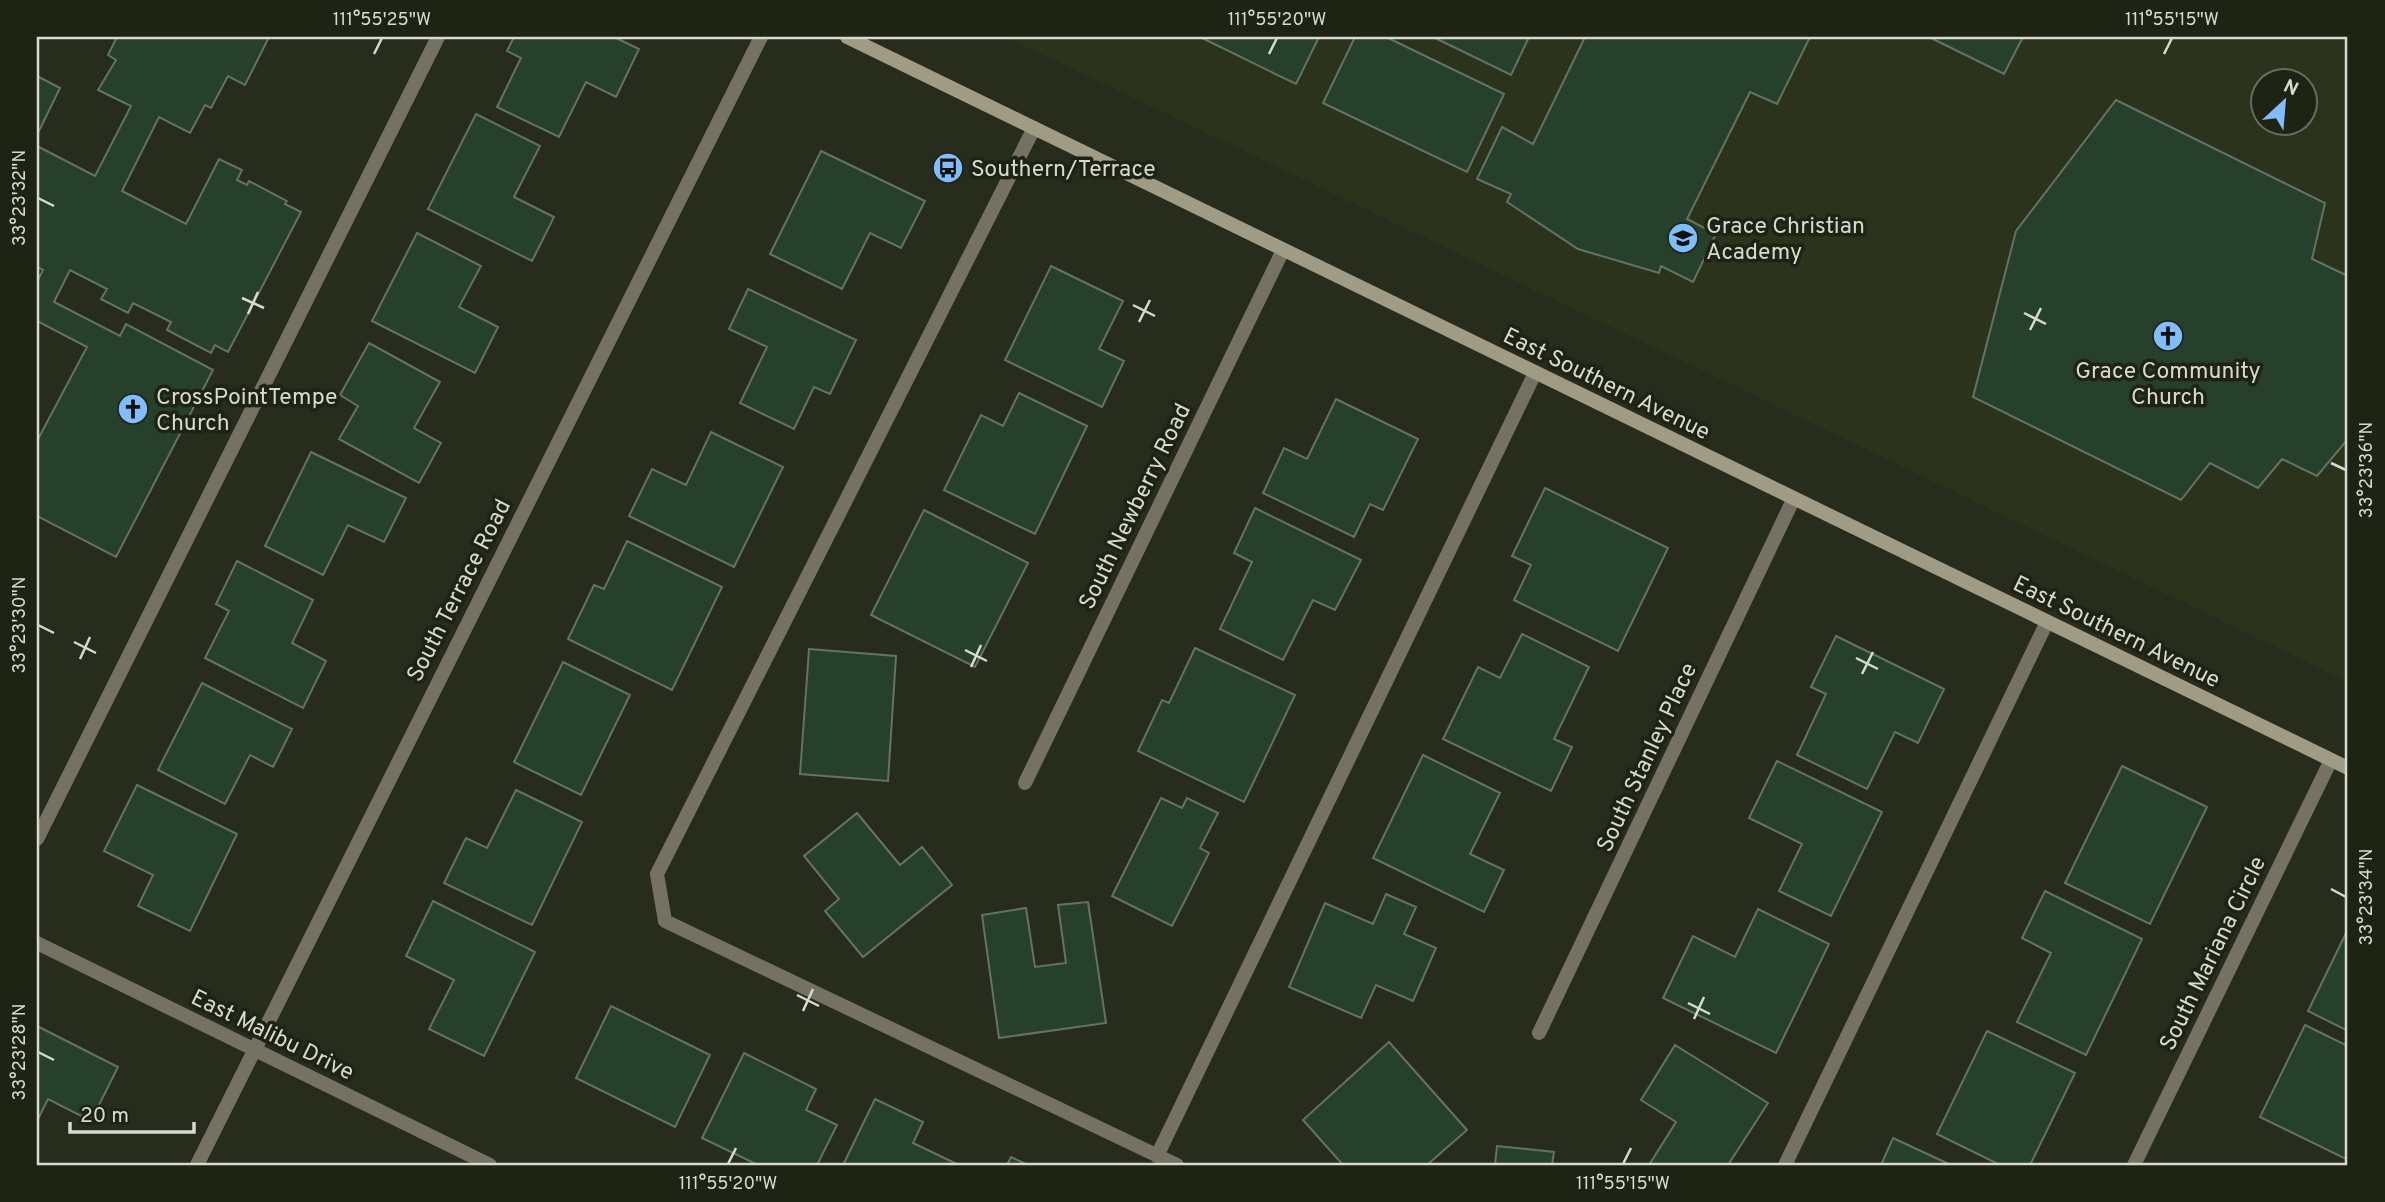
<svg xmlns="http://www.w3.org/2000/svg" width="2385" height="1202" font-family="Overpass,sans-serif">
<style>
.built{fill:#2c331d;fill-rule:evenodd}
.building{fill:#27402b;stroke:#637365;stroke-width:2}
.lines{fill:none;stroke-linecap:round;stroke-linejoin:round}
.service{stroke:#757264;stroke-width:14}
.minor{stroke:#757264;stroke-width:14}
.secondary{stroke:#9f9b84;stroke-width:14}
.ticks{fill:none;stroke:#d6dad0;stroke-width:2.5}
.labels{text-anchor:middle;stroke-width:7;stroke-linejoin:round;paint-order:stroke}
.poi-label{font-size:23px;fill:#d6dad0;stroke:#1e2313;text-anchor:start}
.street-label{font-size:23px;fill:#d6dad0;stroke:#1e2313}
.neatline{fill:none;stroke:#d6dad0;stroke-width:2.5}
.ticks-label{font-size:18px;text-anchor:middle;fill:#d6dad0}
</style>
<rect width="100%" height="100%" fill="#272c1d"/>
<path class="built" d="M1006 37H2348V682L1845 439ZM2262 80H2304V122H2262Z"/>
<path class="building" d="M117 37H269L245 85 228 76 211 108 205 105 190 133 159 117 122 191 186 224 219 159 242 170 237 180 247 185 249 181 287 201 285 204 301 212 228 352 215 345 211 353 167 330 171 322 133 303 128 313 101 299 107 289 70 270 54 302 120 336 126 324 213 370 116 557 37 516V441L87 347 37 321V282L43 270 37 267V146L95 176 131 106 98 90 116 60 108 55Z
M514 37H614L639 49 616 97 586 82 559 137 497 107 521 58 507 51Z
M1200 37H1319L1296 84Z
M1355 37H1386L1504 94 1467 172 1323 103Z
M1433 37H1529L1511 75Z
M1585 37H1810L1777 104 1750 92 1687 219 1716 234 1693 282 1661 266 1659 273 1578 249 1507 202 1511 194 1477 179 1502 127 1533 144Z
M1929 37H2023L2004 74Z
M37 76 60 88 37 135Z
M2116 100 2325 203 2312 259 2348 276V439L2317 476 2282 459 2258 488 2210 463 2181 500 1973 397 2016 231Z
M476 114 540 146 514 197 554 217 532 261 428 209Z
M821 151 925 201 901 248 870 233 842 289 770 254Z
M941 156 958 164 954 173 936 165Z
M417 233 481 266 459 307 498 327 475 373 372 321Z
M1051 266 1123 301 1099 349 1124 361 1102 407 1005 360Z
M748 289 856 340 830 394 814 387 794 429 740 403 767 347 729 329Z
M369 343 440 382 414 428 441 443 419 483 339 439 358 406 340 395Z
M1019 393 1087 426 1035 534 944 490 981 415 1003 426Z
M1336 399 1418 439 1383 510 1370 504 1354 537 1263 493 1284 448 1307 459Z
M711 432 783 467 734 567 629 516 652 469 686 485Z
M311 452 406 498 384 542 348 525 323 575 265 546Z
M1545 488 1668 548 1618 651 1514 600 1531 565 1512 556Z
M1255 508 1361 560 1335 610 1313 600 1283 660 1220 629 1252 562 1234 553Z
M924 510 1028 563 975 667 871 615Z
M627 541 722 587 672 690 568 639 594 585 604 589Z
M237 561 313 600 292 643 326 661 303 708 205 658 229 611 216 604Z
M1522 634 1589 667 1554 739 1572 747 1551 791 1443 739 1478 667 1500 678Z
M1836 636 1944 689 1918 743 1895 732 1867 789 1797 755 1826 694 1811 687Z
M1195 648 1295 695 1244 802 1138 751 1162 700 1169 703Z
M809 649 896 656 888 781 800 774Z
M563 662 630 695 581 795 514 762Z
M202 683 292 729 273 767 250 755 225 804 158 770Z
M1423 755 1500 793 1470 854 1504 870 1484 912 1373 858Z
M1777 761 1882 812 1831 916 1779 891 1802 844 1749 818Z
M2122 766 2207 807 2150 924 2065 883Z
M137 785 237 834 190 931 138 906 153 875 104 851Z
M516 790 582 822 532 925 444 883 466 838 487 848Z
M1161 798 1182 808 1187 798 1218 813 1200 848 1209 853 1172 926 1112 896Z
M857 813 900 865 922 847 952 885 863 957 825 911 839 899 804 856Z
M2045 891 2142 939 2086 1055 2017 1022 2051 953 2022 938Z
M1386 894 1416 907 1404 934 1436 948 1413 1001 1376 985 1361 1018 1289 987 1325 903 1373 924Z
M433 901 535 952 484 1056 429 1029 454 980 406 956Z
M1088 902 1106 1023 999 1038 982 915 1026 908 1035 967 1066 963 1058 905Z
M1758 909 1829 944 1776 1053 1663 998 1693 936 1735 957Z
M2348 929V1031L2308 1011Z
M611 1006 710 1055 675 1127 576 1078Z
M2305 1025 2348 1046V1160L2260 1117Z
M37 1026 118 1067 91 1121 48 1099 37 1121Z
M1987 1031 2075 1073 2030 1165H2000L1937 1134Z
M1389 1042 1467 1130 1427 1165H1343L1303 1120Z
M1675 1045 1768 1103 1728 1165H1649L1676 1122 1641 1100Z
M744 1053 816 1089 806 1110 837 1125 817 1165H758L702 1138Z
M875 1099 923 1122 913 1143 959 1165H843Z
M1893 1138 1951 1165H1881Z
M1497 1146 1554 1152 1552 1165H1495Z
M1011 1157 1028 1165H1007Z"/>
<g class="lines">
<path class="service" d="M1034 128 657 874 665 921 1177 1165
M37 839 438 37
M1157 1156 1535 373
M1785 1165 2047 622"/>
<path class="minor" d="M1025 783 1283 250
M37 943 490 1165
M1539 1033 1793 500
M197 1165 761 37
M2134 1165 2331 760"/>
<path class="secondary" d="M847 37 2348 768"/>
</g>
<path class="ticks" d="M374 54 382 38M1269 54 1277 38M2164 54 2172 38M38 198 54 206M242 298 264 308M1133 305 1155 316M2024 313 2046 324M248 314 258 292M1139 322 1150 300M2030 330 2041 308M2331 463 2346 470M38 625 54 633M74 642 96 653M965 650 987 661M1856 658 1878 669M80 659 90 637M971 667 981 645M1862 674 1873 652M2331 889 2346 897M797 995 819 1006M1688 1003 1710 1014M803 1011 813 989M1694 1019 1704 997M38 1052 54 1060M728 1164 736 1148M1623 1164 1631 1148"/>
<defs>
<g id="bus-disc" transform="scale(1.575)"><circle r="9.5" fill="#80bdfa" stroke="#1e2313"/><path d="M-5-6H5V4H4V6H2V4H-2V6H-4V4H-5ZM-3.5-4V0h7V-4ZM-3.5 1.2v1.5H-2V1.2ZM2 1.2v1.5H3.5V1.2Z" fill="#111"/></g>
<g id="school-disc" transform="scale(1.575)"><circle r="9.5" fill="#80bdfa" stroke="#1e2313"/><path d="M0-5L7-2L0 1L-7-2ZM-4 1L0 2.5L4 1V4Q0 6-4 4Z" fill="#111"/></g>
<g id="church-disc" transform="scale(1.575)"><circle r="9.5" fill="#80bdfa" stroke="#1e2313"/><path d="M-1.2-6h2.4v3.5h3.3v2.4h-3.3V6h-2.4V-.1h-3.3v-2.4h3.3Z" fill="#111"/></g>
</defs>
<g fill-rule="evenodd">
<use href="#bus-disc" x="948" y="168"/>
<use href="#school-disc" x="1683" y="238"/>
<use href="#church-disc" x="2168" y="336"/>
<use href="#church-disc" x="133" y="409"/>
</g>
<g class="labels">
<g class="poi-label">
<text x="971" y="176">Southern/Terrace</text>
<text x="1706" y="233">Grace Christian<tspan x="1706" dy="26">Academy</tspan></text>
<text x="2168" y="378" text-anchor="middle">Grace Community<tspan x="2168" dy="26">Church</tspan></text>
<text x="156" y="404">CrossPointTempe<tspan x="156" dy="26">Church</tspan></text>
</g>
<g class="street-label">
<text transform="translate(1607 383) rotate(26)" y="8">East Southern Avenue</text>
<text transform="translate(1134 506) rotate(-64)" y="8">South Newberry Road</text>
<text transform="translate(458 590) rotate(-63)" y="8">South Terrace Road</text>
<text transform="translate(2117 631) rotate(26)" y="8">East Southern Avenue</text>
<text transform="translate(1646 757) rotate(-65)" y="8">South Stanley Place</text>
<text transform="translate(2212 953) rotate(-64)" y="8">South Mariana Circle</text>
<text transform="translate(273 1034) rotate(26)" y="8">East Malibu Drive</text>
</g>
</g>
<rect width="2385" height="1202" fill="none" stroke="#1e2313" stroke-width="77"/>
<g transform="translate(2284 102) rotate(26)"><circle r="33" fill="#1e2313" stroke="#686c5f" stroke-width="2"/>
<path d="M0-5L12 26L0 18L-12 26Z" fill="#80bdfa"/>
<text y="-10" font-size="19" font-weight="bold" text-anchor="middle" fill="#d6dad0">N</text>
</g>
<path d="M70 1122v10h124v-10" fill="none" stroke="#d6dad0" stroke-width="3.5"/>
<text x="80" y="1122" font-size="21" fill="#d6dad0" stroke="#1e2313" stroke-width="5" paint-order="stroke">20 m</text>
<rect x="38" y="38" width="2308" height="1126" class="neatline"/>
<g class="ticks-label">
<text x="382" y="25">111°55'25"W</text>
<text x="1277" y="25">111°55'20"W</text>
<text x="2172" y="25">111°55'15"W</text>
<text transform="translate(19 198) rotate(-90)" y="6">33°23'32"N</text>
<text transform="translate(2366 470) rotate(-90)" y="6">33°23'36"N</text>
<text transform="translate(19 625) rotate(-90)" y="6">33°23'30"N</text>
<text transform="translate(2366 897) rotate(-90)" y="6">33°23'34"N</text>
<text transform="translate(19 1052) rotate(-90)" y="6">33°23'28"N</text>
<text x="728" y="1189">111°55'20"W</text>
<text x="1623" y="1189">111°55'15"W</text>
</g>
</svg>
